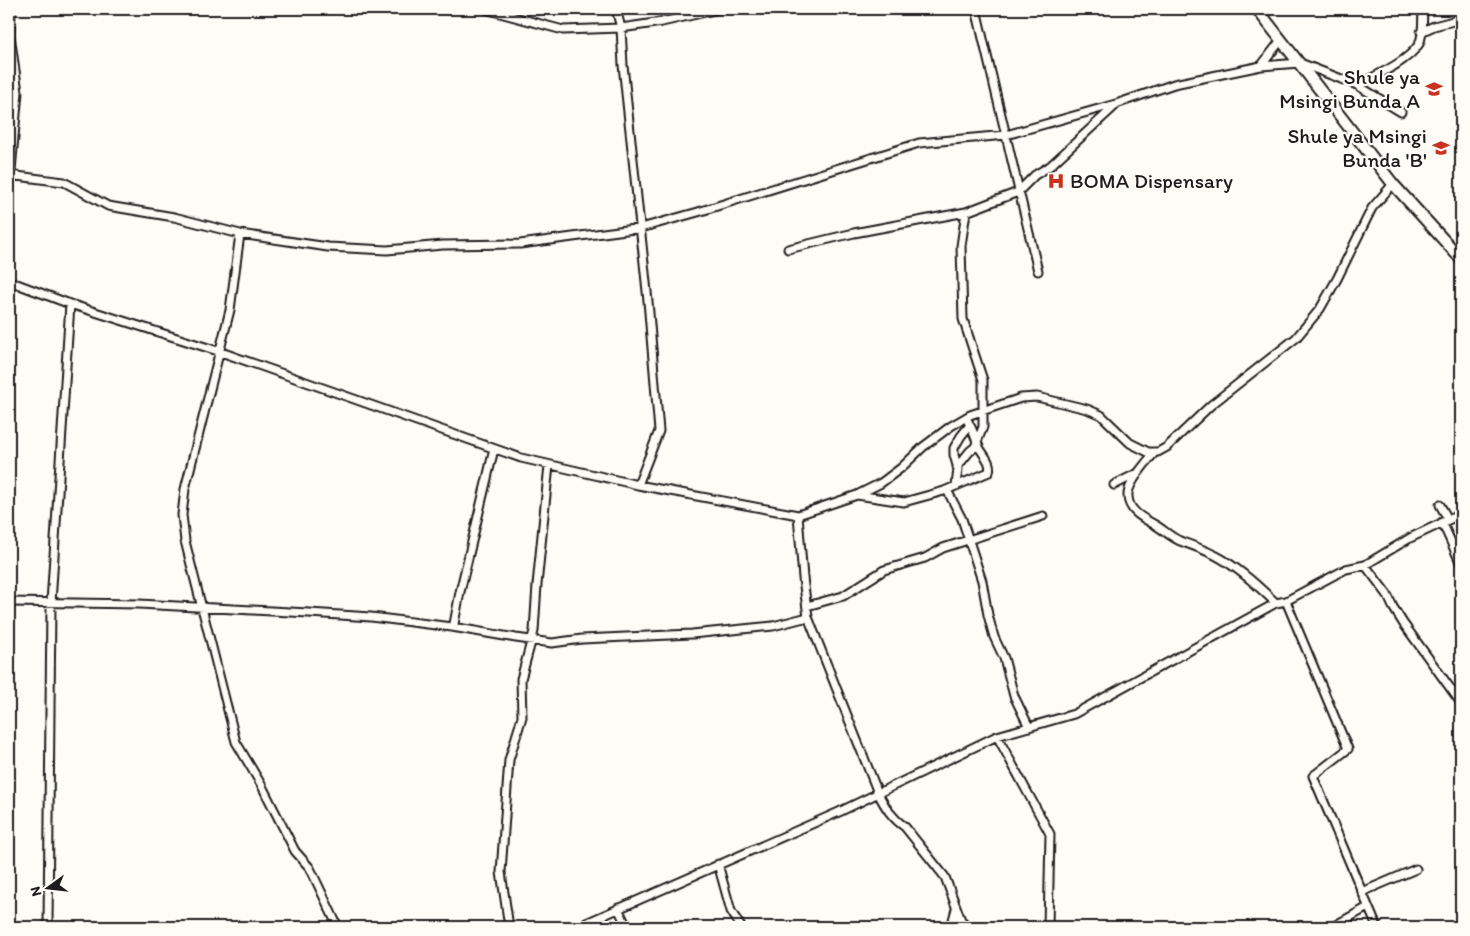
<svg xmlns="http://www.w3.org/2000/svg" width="1470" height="936" font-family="Itim,sans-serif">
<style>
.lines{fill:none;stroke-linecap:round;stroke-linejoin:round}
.street-casing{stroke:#1c1c1c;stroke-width:11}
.secondary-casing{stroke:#1c1c1c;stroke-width:14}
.street{stroke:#fdfcf7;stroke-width:7}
.secondary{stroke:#fdfcf7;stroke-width:10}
.labels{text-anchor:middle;stroke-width:4.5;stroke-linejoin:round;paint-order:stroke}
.poi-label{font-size:21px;fill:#1c1c1c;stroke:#fdfcf7;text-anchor:end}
</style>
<rect width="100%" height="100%" fill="#fdfcf7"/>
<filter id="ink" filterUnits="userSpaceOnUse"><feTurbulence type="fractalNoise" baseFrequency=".02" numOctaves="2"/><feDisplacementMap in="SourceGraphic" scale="10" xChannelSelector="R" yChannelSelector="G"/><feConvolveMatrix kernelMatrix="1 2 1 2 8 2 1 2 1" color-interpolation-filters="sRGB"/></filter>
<g filter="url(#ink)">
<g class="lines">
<g class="street-casing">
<path id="street" d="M485 9 563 30 621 28 662 22 719 9
M616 9 621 28 623 65 648 301 659 431 638 485
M976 9 1038 271
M1421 32 1434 26 1461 19
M1261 66 1281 40
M1357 85 1401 112
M9 175 64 182 108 206 174 217 240 234 328 247 387 250 443 245 520 244 641 228 698 212 919 143 1006 135 1116 104 1174 84 1261 66 1300 63 1357 85C1375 76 1408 62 1419 44 1424 35 1422 19 1423 9
M9 193 18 92 10 35 11 9
M240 234 230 310 185 489 182 515 185 541 236 742 262 786 295 851 310 868 338 927
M788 249 854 233 966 212
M9 281 70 304 221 352 521 458 638 485 798 515 857 495 881 483 901 468 923 447 951 426 970 415 1021 398 1037 397 1087 409 1101 415 1130 443 1148 452H1158L1167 447 1211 405 1296 338 1320 309 1337 279 1372 208 1393 184
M1155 452C1147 462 1129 481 1128 494 1127 512 1145 519 1157 526 1165 531 1171 537 1180 541 1194 546 1209 551 1222 559 1242 571 1259 587 1276 603
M957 467 970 451 975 447 983 427V380L963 319 961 246 966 212 1018 192 1035 175 1050 166 1116 105
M1114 485 1138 473
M956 486 958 469 954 455V448L961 436 970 425
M947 490 962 519 982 581 988 615 994 637 1004 658 1014 696 1029 727
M857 495 904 502 944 491 989 472C992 462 983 455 979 447 975 437 972 427 966 418
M1440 505 1448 519
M798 515 803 578 808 617 878 793C885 807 892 818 905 827L945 877 961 920 968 927
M1442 522 1461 564
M1365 565 1387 594 1393 607 1403 623 1461 703
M1286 601 1348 749 1313 776 1377 927
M9 602 139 604 309 613 371 617 452 627 516 638 552 643 582 639 692 634 773 626 808 617
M807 606 843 596 884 570 925 558 943 548 1043 516
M452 627 454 624 460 592 494 449
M997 736 1050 834 1048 927
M718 864 731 911 741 927
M1362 892 1416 869
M618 908 627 927
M48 927 51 603 70 304
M509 927 501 872 509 760 522 717 521 679 534 631 537 585 549 465
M577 927 839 812 997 736 1074 714 1276 603 1286 601 1346 569 1365 565 1410 538 1461 514
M951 927 956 909
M1332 927 1368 907"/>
</g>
<g class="secondary-casing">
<path id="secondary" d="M1257 9 1393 184 1461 259"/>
</g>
<use href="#street" class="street"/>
<use href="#secondary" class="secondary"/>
</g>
</g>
<defs>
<g id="school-bare" transform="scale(1.35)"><path d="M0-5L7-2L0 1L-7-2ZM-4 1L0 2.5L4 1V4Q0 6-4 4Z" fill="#c8321e" stroke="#fdfcf7" stroke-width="2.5" paint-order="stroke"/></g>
<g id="hospital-bare" transform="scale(1.35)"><path d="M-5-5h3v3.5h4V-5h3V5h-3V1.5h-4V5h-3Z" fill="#c8321e" stroke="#fdfcf7" stroke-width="2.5" paint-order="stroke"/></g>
</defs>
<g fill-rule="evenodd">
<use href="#school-bare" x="1434" y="89"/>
<use href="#school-bare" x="1441" y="148"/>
<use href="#hospital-bare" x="1056" y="181"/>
</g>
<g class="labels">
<g class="poi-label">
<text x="1420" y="84">Shule ya<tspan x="1420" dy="24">Msingi Bunda A</tspan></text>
<text x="1427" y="143">Shule ya Msingi<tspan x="1427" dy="24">Bunda 'B'</tspan></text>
<text x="1070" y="188" text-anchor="start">BOMA Dispensary</text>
</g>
</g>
<rect width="1470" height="936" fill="none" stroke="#fdfcf7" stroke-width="30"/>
<rect x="15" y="15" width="1440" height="906" fill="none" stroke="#1c1c1c" stroke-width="2" filter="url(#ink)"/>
<g transform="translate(48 888) rotate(255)" stroke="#fdfcf7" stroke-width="4" paint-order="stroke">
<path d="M0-4L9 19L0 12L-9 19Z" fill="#1c1c1c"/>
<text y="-8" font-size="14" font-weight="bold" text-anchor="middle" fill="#1c1c1c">N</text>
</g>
</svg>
